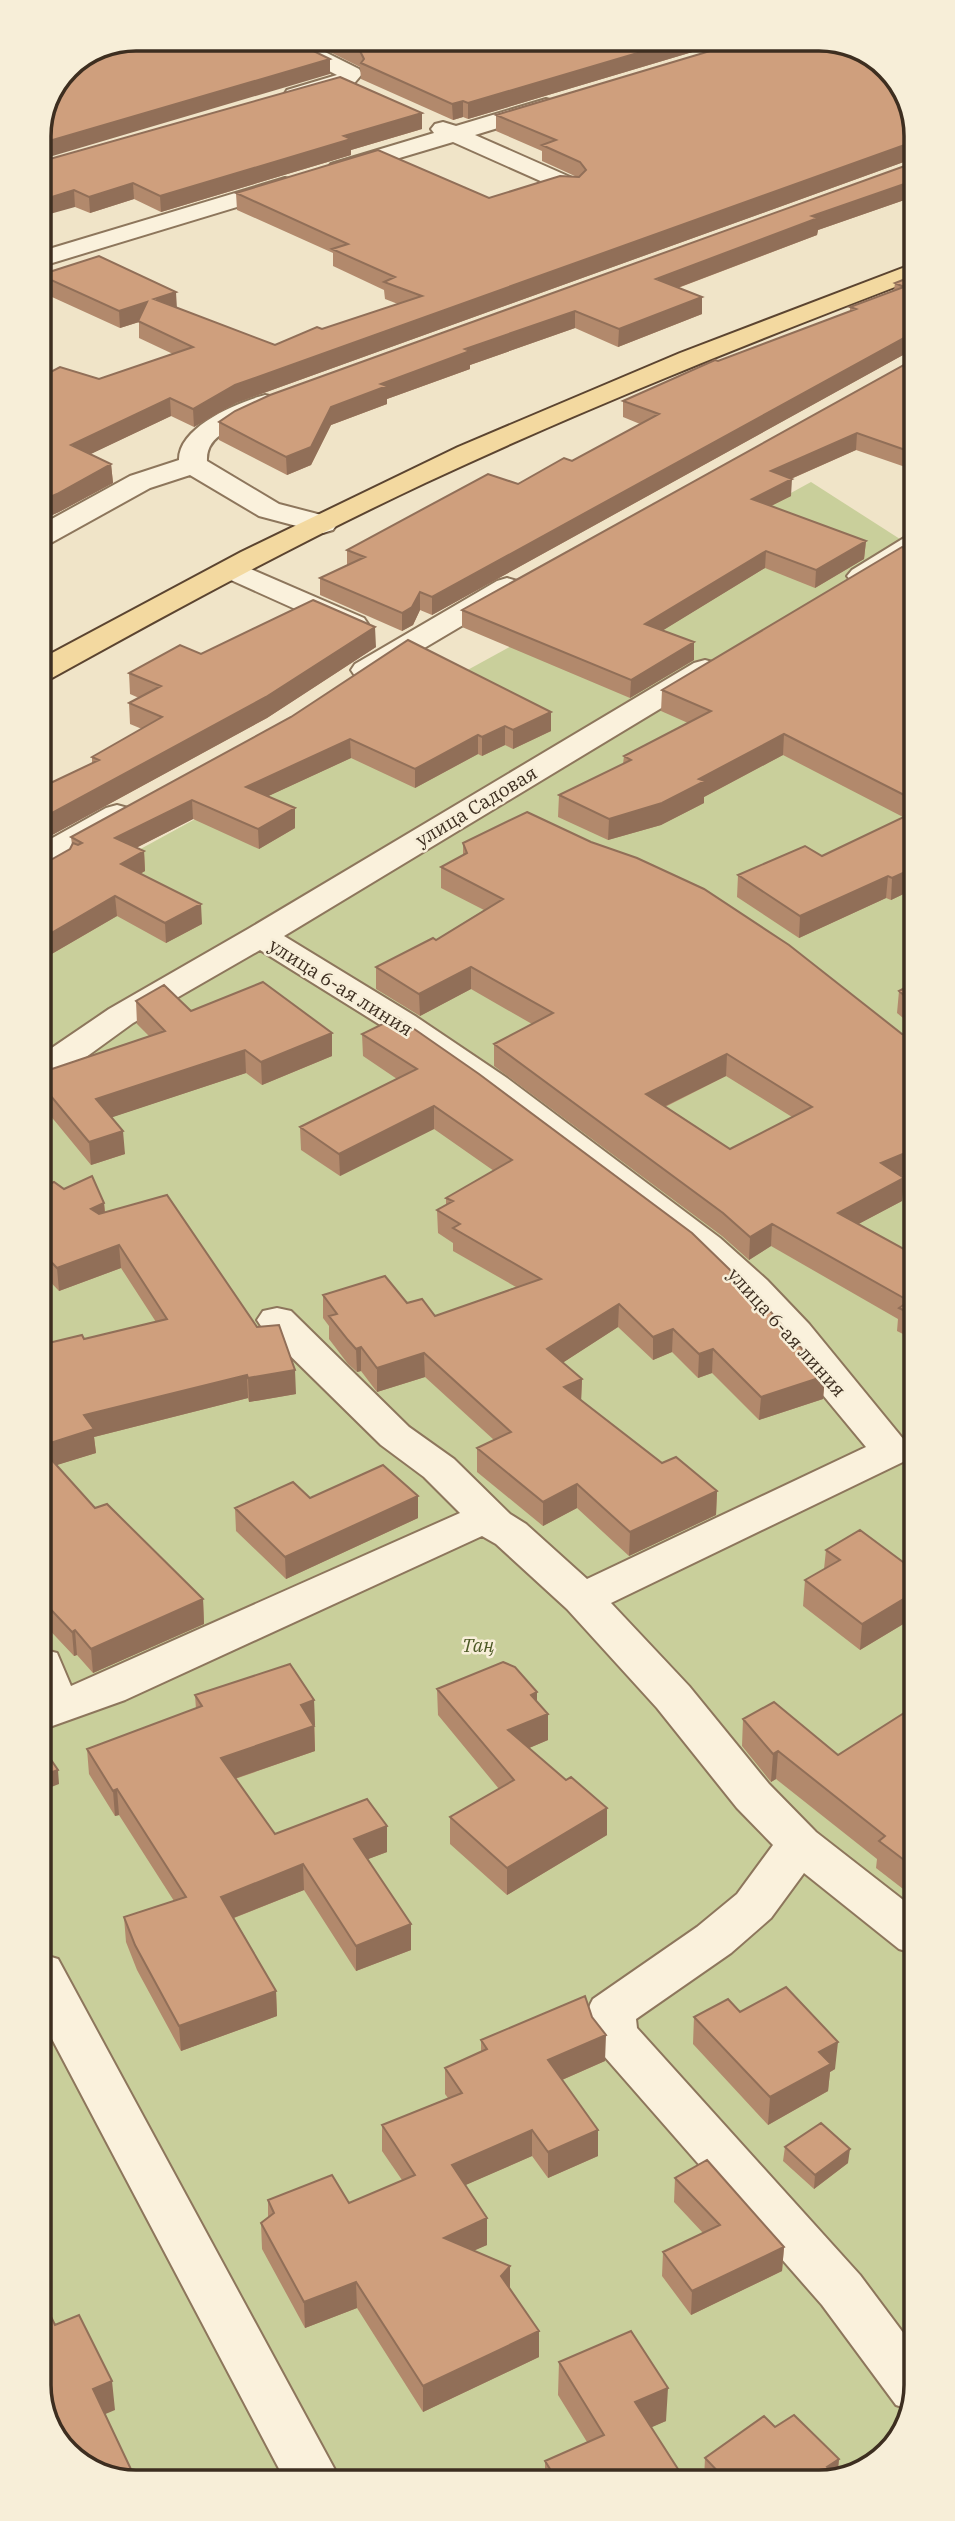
<svg xmlns="http://www.w3.org/2000/svg" width="955" height="2521" font-family="'IBM Plex Serif',serif">
<style>
.green{fill:#c9cf9b}
.lines{fill:none;stroke-linecap:round;stroke-linejoin:round}
.minor-casing{stroke:#8d765c;stroke-width:4}
.primary-casing{stroke:#5b4430;stroke-width:4}
.minor{fill:#faf1dc;fill-rule:evenodd}
.primary{fill:#f3d9a0;fill-rule:evenodd}
.wall{fill:#b2896c;fill-rule:evenodd}
.shaded-wall{fill:#916f58}
.building{fill:#cf9f7d;stroke:#916f58;stroke-width:2;fill-rule:evenodd}
.labels{text-anchor:middle;stroke-width:5;stroke-linejoin:round;paint-order:stroke}
.street-label{font-size:19px;fill:#3d2e20;stroke:#f7eed8}
.park-label{font-size:19px;font-style:italic;fill:#4d5a26;stroke:#f7eed8}
.rim{fill:none;stroke:#3d2e20;stroke-width:3.5}
</style>
<rect width="100%" height="100%" fill="#f0e4c8"/>
<path class="green" d="M811 482 914 548 916 2385 897 2444 845 2479 129 2482 42 2411 40 904Z"/>
<g class="lines">
<g class="minor-casing">
<path id="minor" d="M272 39H299L359 69 362 74 351 87 295 102 287 100 284 95 287 90 337 75 275 44Z
M546 99 554 101 557 106 554 111 475 135 579 181 583 186 579 191H563L453 142 339 176 331 174 327 169 331 164 434 133 431 129 435 124 443 122 456 126Z
M285 178 293 180 297 185 293 190 39 267V252Z
M265 395 274 397 278 403C263 425 205 424 207 461L279 504 333 518 337 524 333 530 323 533 259 516 190 475 150 488 49 544 39 547V526L130 476 179 460C178 427 238 402 265 395Z
M914 535V557C895 568 874 588 852 582L847 576 852 570 904 538Z
M232 561 364 618 368 624 364 630 353 633 342 630 222 576 217 570 222 564Z
M507 578 517 581 522 587 517 593 377 676 366 679 355 676 351 670 355 664 497 581Z
M705 660 716 663 720 669 716 675 284 936 415 1016 507 1078 720 1238 767 1280 809 1324 913 1451 907 1460 611 1603 689 1686 769 1784 816 1832 916 1910V1954L899 1949 804 1873 771 1918 731 1953 636 2019 637 2028 860 2275 916 2350V2385L908 2409 896 2405 822 2305 597 2048C587 2031 583 2016 593 1999L697 1927 737 1894 773 1845 737 1808 657 1708 567 1609 496 1544 482 1536 125 1700 41 1730V1649L57 1653 71 1686 460 1513 424 1477 381 1445 263 1329 257 1320 263 1311 277 1308 291 1311 409 1427 454 1459 510 1514 526 1524 587 1579 866 1447 760 1319 693 1254 481 1094 390 1031 260 950 133 1023 53 1081 40 1084V1056L109 1009 248 929 694 663Z
M117 805 128 808 133 815 128 822 52 865 40 868V845L106 808Z
M41 1954 58 1959 341 2481 286 2482 41 2018Z"/>
</g>
<g class="primary-casing">
<path id="primary" d="M913 264V280C749 343 585 408 425 483 297 543 173 611 50 679L39 682V660L241 552 458 447 680 353Z"/>
</g>
<use href="#minor" class="minor"/>
<use href="#primary" class="primary"/>
</g>
<path class="wall" d="M304 39H736L468 119 463 117 453 120 361 79 360 67Z
M913 110V159H912L236 403 194 427 171 416 90 454 111 464 113 483 59 512 39 521V378L99 379 173 354 139 338V322L120 328 41 292 40 275 177 308 275 345 398 304 385 299 384 290 333 266V253L237 210 236 193 489 198 577 177 542 161V151L496 131V115Z
M422 129 351 150V155L161 212 134 199 90 213 75 207 39 162Z
M913 163V197L818 230 817 235 678 288 702 297V314L618 347 575 328 470 365V369L387 399V404L331 425 311 465 287 475 219 440V422Z
M913 276 903 355 432 615 420 610 413 625 402 631 320 595V578L347 565V550L518 484 572 461 640 424 623 417V401L718 361 850 311V307L894 290 895 283Z
M913 360 914 470 856 450 791 479V496L771 506 866 541 864 559 815 588 765 568 663 630 694 660 630 698 462 627V610Z
M914 551V889L891 900 886 898 799 938 737 897 738 875 822 856 903 817 783 755 704 797V803L661 825 608 840 558 817 559 795 623 764 624 756 688 723 661 711 662 690Z
M376 647 267 718 43 840 40 838V788L92 763V757L142 729 130 724 129 703 139 698 130 694 129 673 201 654Z
M551 712V731L513 749 505 745 482 756 478 754 415 788 351 758 268 796 295 808V828L259 849 193 819 136 848 144 851 145 871 140 874 202 924 166 943 117 916 43 959 40 958V866L70 849 72 845 71 837 291 717Z
M463 843 902 1034 914 1036 915 1171 901 1176 904 1178 902 1201 858 1224 915 1255V1340L897 1331 898 1319 771 1246 749 1260 722 1236 494 1066V1044L532 1024 471 989 420 1016 376 989V967L436 940 484 910 441 888V867L463 855ZM726 1076 792 1117 730 1149 665 1107Z
M914 983V1027L897 1013 899 991Z
M136 1001 191 1011 332 1056 262 1085 246 1073 112 1117 125 1154 91 1165 40 1103V1073L149 1036 137 1024Z
M397 1017 825 1376 823 1399 759 1420 712 1373 698 1378 672 1352 653 1360 618 1327 562 1363 582 1379 581 1400 662 1463 717 1491 716 1515 629 1556 577 1508 543 1526 477 1472V1448L494 1440 425 1377 377 1392 361 1371 357 1372 348 1364 329 1339V1326L323 1318V1295L407 1303 435 1316 516 1287 453 1251V1243L438 1233 437 1210 446 1205V1198L494 1171 434 1129 340 1176 301 1150 300 1127 397 1079 363 1056 362 1034Z
M40 1188 64 1189 104 1203 105 1212 296 1394 249 1402 248 1398 94 1437 96 1453 56 1465 95 1508 203 1599 204 1624 93 1673 77 1655 74 1656 41 1621 40 1345 84 1339 156 1322 121 1268 59 1291 40 1271Z
M418 1496V1518L286 1579 236 1531 235 1508 310 1498Z
M826 1550 915 1571V1617L860 1650 803 1606 805 1580 824 1569Z
M437 1689 537 1701 548 1740 529 1748 607 1835 507 1895 450 1844V1817L499 1789 438 1715Z
M195 1695 314 1700 315 1751 235 1779 275 1834 387 1826V1852L368 1859 411 1950 356 1971 304 1890 234 1918 276 1991 277 2016 181 2051 137 1970 126 1942 124 1917 174 1901 119 1815 115 1816 89 1774 87 1749 196 1709Z
M915 1706 916 1899 876 1868 877 1859 776 1779 771 1782 742 1746 743 1719 838 1755Z
M740 2012 835 2069 830 2072 828 2091 768 2125 693 2044 694 2017Z
M481 2040 605 2061 562 2080 598 2130V2156L548 2178 532 2156 465 2185 487 2245 474 2250 510 2289 539 2331V2357L423 2412 357 2308 305 2328 262 2249 261 2223 268 2217V2200L349 2203 402 2180 382 2151V2125L448 2098 445 2094V2068L481 2052Z
M785 2147 848 2163 814 2189 783 2161Z
M675 2178 784 2247 782 2271 691 2315 662 2276 663 2252 703 2233 674 2202Z
M559 2362 666 2421 651 2427 685 2480H545V2461L587 2442 558 2395Z
M775 2427 839 2459 837 2477 839 2479 704 2480 705 2458Z"/>
<path class="shaded-wall" d="M685 39H736L468 119V103Z
M330 59V74L39 160V144Z
M463 101V117L453 120 452 104Z
M422 113V129L351 150V155L161 212 160 196 344 136Z
M913 142 912 159 236 403 194 427 193 409 235 385Z
M913 181V197L818 230 817 235 656 296V279L812 216Z
M133 183 134 199 90 213 89 197Z
M74 190 75 207 39 217V201Z
M176 292 177 309 154 299Z
M702 297V314L618 347 619 329Z
M147 302 139 322 120 328 119 311Z
M575 311V328L470 365V369L387 399V404L331 425 311 465 287 475 286 457 331 407 381 384 465 349Z
M913 337V353L903 355 432 615V597L904 338Z
M170 398 171 416 72 463 71 445Z
M857 433 856 450 770 488 771 471Z
M111 464 113 483 59 512 39 521V502Z
M792 479 791 496 751 516 752 499Z
M866 541 864 559 815 588 816 570Z
M766 551 765 568 644 642 645 624Z
M420 592V610L413 625 402 631V613Z
M375 627 376 647 267 718 43 840 41 819Z
M694 642V660L630 698 631 680Z
M551 712V731L513 749V730Z
M505 726V745L482 756V737Z
M784 734 783 755 704 797V803L661 825 608 840 609 819 699 779Z
M478 735V754L415 788V769Z
M350 739 351 758 247 806 246 787Z
M192 800 193 819 116 858 115 838Z
M295 808V828L259 849 258 829Z
M144 851 145 871 122 884 121 864Z
M914 868V889L891 900 892 878Z
M888 876 886 898 799 938 800 916Z
M115 896 117 916 43 959 41 939Z
M201 904 202 924 166 943 165 923Z
M471 967V989L420 1016 419 994Z
M332 1033V1056L262 1085 261 1062Z
M245 1050 246 1073 98 1122 96 1099Z
M727 1054 726 1076 645 1116 646 1094Z
M434 1106V1129L340 1176 339 1154Z
M123 1131 125 1154 91 1165 89 1142Z
M915 1149V1170L879 1186 881 1163Z
M904 1178 902 1201 836 1236 838 1213Z
M104 1203 106 1226 91 1209Z
M772 1224 771 1246 749 1260 750 1237Z
M119 1245 121 1268 59 1291 57 1268Z
M619 1304 618 1327 547 1373V1349Z
M673 1329 672 1352 653 1360V1337Z
M361 1347V1371L357 1372 356 1349Z
M713 1349 712 1373 698 1378 699 1354Z
M424 1353 425 1377 377 1392V1368Z
M295 1370 296 1394 249 1402 248 1378Z
M247 1375 248 1398 94 1437 96 1453 41 1470V1446L84 1415Z
M825 1376 823 1399 759 1420 761 1397Z
M582 1379 581 1403 564 1387Z
M577 1484V1508L543 1526V1502Z
M717 1491 716 1515 629 1556 630 1532Z
M418 1496V1518L286 1579 285 1557Z
M915 1592V1617L860 1650 862 1624Z
M203 1599 204 1624 93 1673 91 1649Z
M75 1630 77 1655 74 1656 72 1632Z
M537 1692V1718L531 1695Z
M314 1700 315 1725 302 1730 301 1705Z
M548 1714V1740L508 1757V1730Z
M314 1726 315 1751 222 1783 221 1758Z
M778 1751 776 1779 771 1782 773 1754Z
M58 1770 59 1784 41 1791V1776Z
M117 1789 119 1815 115 1816 113 1791Z
M607 1808V1835L507 1895V1868Z
M387 1826V1852L355 1864 354 1839Z
M303 1864 304 1890 223 1922 221 1897Z
M411 1924V1950L356 1971V1946Z
M276 1991 277 2016 181 2051 179 2026Z
M606 2035 605 2061 548 2086V2060Z
M838 2042 835 2069 830 2072 828 2091 768 2125 770 2097 819 2052Z
M532 2130V2156L452 2191V2165Z
M598 2130V2156L548 2178V2152Z
M850 2149 848 2163 814 2189 815 2175Z
M487 2218V2245L444 2264V2238Z
M784 2247 782 2271 691 2315 692 2291Z
M510 2266V2292L501 2276Z
M356 2282 357 2308 305 2328 304 2302Z
M539 2331V2357L423 2412V2386Z
M112 2381 115 2410 96 2418 93 2389Z
M668 2388 666 2421 634 2435 635 2402Z
M839 2459 837 2479 827 2467Z"/>
<path class="building" d="M136 38 289 39 330 59 39 144V130L67 67Z
M334 39H685L468 103 463 101 452 104 361 63 364 59 360 51Z
M750 39H826L879 59 913 110V142L235 385 193 409 170 398 71 445 111 464 57 494 39 502V378L60 367 99 379 193 347 138 321 147 302 119 311 40 275 99 256 176 292 154 299 275 345 317 327 322 329 422 296 384 282 395 277 332 249 348 244 236 193 378 150 489 198 560 176 579 177 586 170 580 162 542 145 556 140 496 115Z
M340 77 422 113 344 136 351 139 160 196 133 183 89 197 74 190 39 201V162Z
M913 163V181L812 216 818 218 656 279 702 297 619 329 575 311 465 349 470 351 381 384 387 386 331 407 311 447 286 457 219 422 235 411 270 395Z
M913 276V337L904 338 432 597 420 592 412 607 402 613 320 578 365 557 347 550 488 474 518 484 564 458 572 461 659 414 623 401 715 360 718 361 856 309 850 307 904 287 895 283Z
M913 360 914 453 857 433 771 471 792 479 752 499 866 541 816 570 766 551 645 624 694 642 631 680 462 610Z
M902 547 914 551V800L784 734 699 779 705 781 662 803 609 819 559 795 631 760 624 756 711 711 662 690Z
M313 600 375 627 266 697 41 819 40 818V788L99 760 92 757 162 717 129 703 161 686 129 673 180 645 201 654Z
M408 640 551 712 513 730 505 726 482 737 478 735 415 769 350 739 246 787 295 808 258 829 192 800 115 838 144 851 121 864 201 904 165 923 115 896 41 939 40 938V866L70 849 73 843 78 845 82 843 71 837 291 717Z
M527 812 591 842 637 858 704 889 789 945 902 1034 914 1036 915 1149 881 1163 904 1178 838 1213 915 1255V1316L899 1308 909 1301 772 1224 750 1237 723 1213 494 1044 553 1013 471 967 419 994 376 967 433 938 436 940 503 899 441 867 467 853 463 843ZM727 1054 812 1107 730 1149 646 1094Z
M914 812V868L892 878 888 876 800 916 738 875 805 846 822 856Z
M263 982 332 1033 261 1062 245 1050 96 1099 123 1131 89 1142 40 1083V1073L165 1031 136 1001 164 985 191 1011Z
M914 983V1004L899 991Z
M397 1017 479 1074 692 1233 759 1298 825 1376 761 1397 713 1349 699 1354 673 1329 653 1337 619 1304 547 1349 582 1379 564 1387 662 1463 676 1457 717 1491 630 1532 577 1484 543 1502 477 1448 511 1432 424 1353 377 1368 361 1347 356 1349 348 1340 329 1316 337 1314 323 1295 385 1276 407 1303 422 1299 435 1316 541 1279 453 1228 460 1224 437 1210 453 1201 446 1198 512 1160 434 1106 339 1154 300 1127 417 1069 362 1034Z
M92 1176 104 1203 91 1209 99 1214 167 1195 257 1327 279 1325 295 1370 248 1378 247 1375 84 1415 94 1429 41 1446 40 1345 82 1335 84 1339 167 1319 119 1245 57 1268 40 1250V1188L54 1182 64 1189Z
M41 1448 95 1508 107 1504 203 1599 91 1649 75 1630 72 1632 41 1599V1566L45 1564 41 1558Z
M383 1465 418 1496 285 1557 235 1508 293 1482 310 1498Z
M860 1530 915 1571V1592L862 1624 805 1580 840 1560 826 1550Z
M503 1662 515 1667 537 1692 531 1695 548 1714 508 1730 566 1780 571 1777 607 1808 507 1868 450 1817 514 1780 437 1689Z
M290 1664 314 1700 301 1705 314 1726 221 1758 275 1834 367 1799 387 1826 354 1839 411 1924 356 1946 303 1864 221 1897 276 1991 179 2026 135 1945 124 1917 186 1897 117 1789 113 1791 87 1749 202 1706 195 1695Z
M774 1702 838 1755 915 1706 916 1869 879 1841 885 1836 778 1751 773 1754 743 1719Z
M41 1745 58 1770 41 1776Z
M786 1987 838 2042 819 2052 831 2064 770 2097 694 2017 728 1999 740 2012Z
M585 1996 592 2017 606 2035 548 2060 598 2130 548 2152 532 2130 452 2165 487 2218 444 2238 510 2266 501 2276 539 2331 423 2386 356 2282 304 2302 261 2223 274 2213 268 2200 332 2175 349 2203 415 2175 382 2125 462 2093 445 2068 487 2049 481 2040Z
M821 2123 850 2149 815 2175 785 2147Z
M707 2160 784 2247 692 2291 663 2252 720 2225 675 2178Z
M42 2298 55 2325 79 2315 112 2381 93 2389 137 2482H129L72 2459 42 2411Z
M631 2331 668 2388 635 2402 685 2480H557L545 2461 604 2435 559 2362Z
M794 2415 839 2459 827 2467 839 2479 726 2480 705 2458 764 2416 775 2427Z"/>
<g class="labels">
<g class="street-label">
<text transform="translate(476 806) rotate(-31)" y="7">улица Садовая</text>
<text transform="translate(341 987) rotate(32)" y="7">улица 6-ая линия</text>
<text transform="translate(787 1332) rotate(48)" y="7">улица 6-ая линия</text>
</g>
<g class="park-label">
<text x="478" y="1652">Таң</text>
</g>
</g>
<path d="M0 0H955V2521H0ZM136 51H819A85 85 0 0 1 904 136V2385A85 85 0 0 1 819 2470H136A85 85 0 0 1 51 2385V136A85 85 0 0 1 136 51Z" fill="#f7eed8" fill-rule="evenodd"/>
<path class="rim" d="M136 51H819A85 85 0 0 1 904 136V2385A85 85 0 0 1 819 2470H136A85 85 0 0 1 51 2385V136A85 85 0 0 1 136 51Z"/>
</svg>
